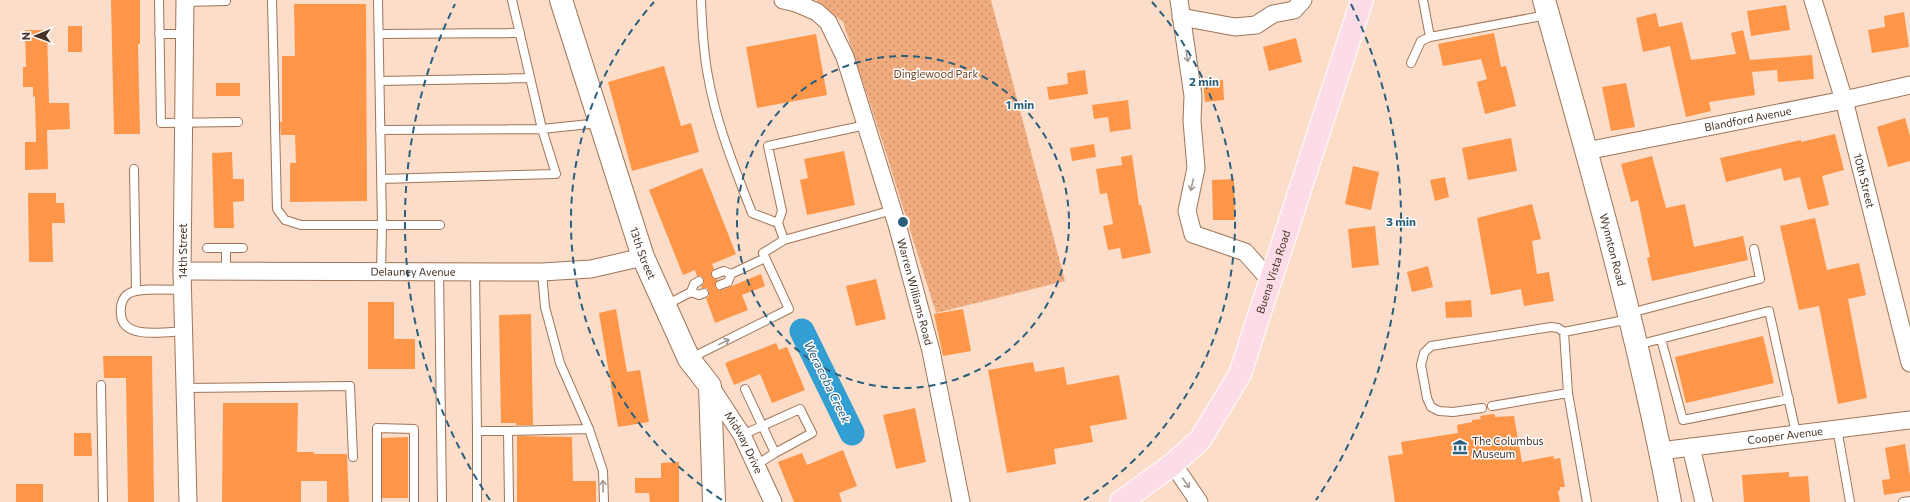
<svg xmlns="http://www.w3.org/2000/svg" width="1910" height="502" font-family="Commissioner,sans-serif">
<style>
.park{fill:url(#park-dots)}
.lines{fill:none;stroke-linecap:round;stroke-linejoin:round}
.river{stroke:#339ed2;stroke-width:25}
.building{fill:#fd9649}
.lane-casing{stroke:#a07457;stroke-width:10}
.street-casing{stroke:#a07457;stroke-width:19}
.secondary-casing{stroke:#a07457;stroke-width:24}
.primary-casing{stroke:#fff;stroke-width:24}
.lane{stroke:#fff;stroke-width:8}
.street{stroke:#fff;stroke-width:17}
.secondary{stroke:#fff;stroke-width:22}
.primary{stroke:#fbdce7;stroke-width:22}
.oneway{stroke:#a29992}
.ring{fill:none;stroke:#2a5e7a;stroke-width:2;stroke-dasharray:7 5}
.labels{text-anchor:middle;stroke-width:3;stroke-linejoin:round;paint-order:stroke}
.park-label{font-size:11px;fill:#6e4325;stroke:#fff}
.street-label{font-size:11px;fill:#463326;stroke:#fff}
.poi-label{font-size:11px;fill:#463326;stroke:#fff;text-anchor:start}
.water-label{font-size:12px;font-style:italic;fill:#255b77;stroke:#fff}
.centre{fill:#2a5e7a;stroke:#fff;stroke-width:2}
.ring-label{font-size:12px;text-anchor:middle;font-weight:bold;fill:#2a5e7a;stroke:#fff;stroke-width:3;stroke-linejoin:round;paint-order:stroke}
</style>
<defs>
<pattern id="park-dots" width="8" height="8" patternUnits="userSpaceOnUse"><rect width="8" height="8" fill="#f0ac7e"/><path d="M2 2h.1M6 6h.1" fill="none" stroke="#c48d67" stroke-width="1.8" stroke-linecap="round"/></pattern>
</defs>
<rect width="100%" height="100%" fill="#fbddc9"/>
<path class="park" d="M816 0H991L1065 281 936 313 881 137 843 22Z"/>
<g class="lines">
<path class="river" d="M802 331 852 433"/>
</g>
<path class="building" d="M111 0H140V44H138L140 134H114Z
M294 4H366L367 201 290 202V163H296L295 135H281L280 122H282V56H295Z
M1786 5 1790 30 1751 36 1747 11Z
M1904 12 1909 47 1872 53 1868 30 1885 27 1884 16Z
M1656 13 1659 27 1682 22 1691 60 1736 54 1731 33 1743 30 1750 60 1812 55 1814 79 1778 82 1777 70 1752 72 1755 95 1709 102 1711 111 1686 117 1670 46 1643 52 1636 18Z
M68 26H82V52H68Z
M25 30H47L49 103H69L70 129 47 130 48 169 25 170V142H36L35 96 33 97V87H23V67H26Z
M1494 33 1501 67 1506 66 1516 106 1485 114 1477 82 1487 79 1481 59 1443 66 1438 44Z
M816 34 827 95 757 108 746 47Z
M1296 38 1302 62 1269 71 1263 47Z
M664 66 681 126 691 123 699 152 632 171 608 82Z
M1085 70 1088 94 1049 100 1047 87 1068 84 1067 73Z
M1223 80 1224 100 1205 102 1203 82Z
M216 83H240V96H216Z
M1626 83 1635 127 1611 131 1602 87Z
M1128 100 1131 129 1110 132 1108 117 1094 119 1092 105Z
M1905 118 1910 136V161L1888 167 1877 127Z
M1835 134 1844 170 1822 176 1829 205 1808 210 1800 177 1784 181 1781 168 1726 182 1720 158 1801 140V142Z
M1511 138 1517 171 1468 180 1462 148Z
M1094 144 1096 157 1072 161 1070 148Z
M844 151 855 205 807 215 800 180 808 178 804 159Z
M232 152 233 179H244V201L233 202 234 228H214L212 153Z
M1132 155 1139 205H1141L1151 253 1122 259 1120 248 1108 250 1103 226 1113 224 1107 193 1100 194 1096 169 1122 165 1121 157Z
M1652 156 1666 208 1685 204 1694 247 1743 236 1748 260 1652 281 1647 258 1650 257 1638 200 1631 202 1621 164Z
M1353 166 1379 172 1371 210 1345 204Z
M702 168 736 254 712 264 714 269 711 273V276L718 280 715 284V287L719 290H722L761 274 765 286 742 295 748 310 715 323 706 298 709 296V291L707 288H702L701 286 704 283V279L701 276H697L695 270 683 275 649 190Z
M1445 177 1449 197 1435 201 1430 180Z
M1234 179 1235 220H1213L1212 180Z
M28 193H56V203H64L65 223H52L53 262H29Z
M1532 204 1541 239 1532 241 1537 274 1549 272 1554 301 1524 306 1521 289 1491 295 1477 218Z
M1815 218 1827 270 1859 263 1866 295 1848 299 1867 398 1838 404 1819 306 1799 310 1780 226Z
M1375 226 1379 265 1352 268 1348 229Z
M1428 266 1433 287 1412 292 1407 272Z
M876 279 886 319 856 326 846 286Z
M1471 300 1472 317 1446 318 1445 302Z
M368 302H394V339H415V369H368Z
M616 309 627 372 640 370 649 422 618 427 599 313Z
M963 309 971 351 943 356 934 314Z
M531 314 533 425H516V423H501L499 315Z
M1763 336 1774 383 1686 403 1675 357Z
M776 343 779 350 787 347 805 390 772 403 760 374 734 385 725 363Z
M103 356H152L154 502H128L126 378H104Z
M1033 362 1035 372 1064 367 1067 385 1119 375 1127 419 1090 426 1093 442 1054 449 1056 464 1007 473 988 370Z
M223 403H298L297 452H314V454H347L349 502H327V481H301V502H222Z
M915 408 926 462 896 469 883 415Z
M1493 414 1495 415V417L1514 416 1522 462 1553 456 1554 459 1560 458 1565 487H1560V490L1558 491 1560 502H1395L1388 456 1403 454 1401 442 1458 433 1457 425 1472 422V420L1481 419 1480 416Z
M74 433H91L92 456H74Z
M517 436 572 437 573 481H596V502H517Z
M408 437V498H382V438Z
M1905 444 1910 476V491L1884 495 1882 480 1890 479 1885 448Z
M843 450 857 486 839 493 842 502H794L778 462 802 453 807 465Z
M679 462V502H650L649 493H635V478H661V463Z
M1789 472V477L1808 476 1810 502H1744L1742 475Z
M16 484H43V502H16Z"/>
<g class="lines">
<g class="lane-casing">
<path id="lane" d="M159 0 161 123 238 122
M272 0 277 209 285 220 301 225H382L381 273
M378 0 382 225H440
M701 0C702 25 703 51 708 76 716 123 735 169 752 213L778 223 784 240
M185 2 226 1
M159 34H184
M379 34 520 33
M1430 37 1547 15
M1411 63 1421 41 1430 37 1423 0
M380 81 530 78
M380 130 542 129 512 0
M134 169 136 291
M381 179 556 174 542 129 599 123
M778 223 782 211 768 146 866 125
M207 248H226V272
M226 248H243
M439 272 442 502
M475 272 477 431
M542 272 545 307 560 363 589 429 603 471 604 502
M716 274 724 271 731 274
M720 285 728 282 731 274 765 258
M183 290C170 290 138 287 128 294 122 298 120 307 121 314 122 340 165 332 184 331
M691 292 694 284 699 281
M666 305 691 292 699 295 704 293
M1630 313 1760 279 1754 249
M1564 332 1568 393 1587 502
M1661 339 1683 420 1789 399
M1637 345 1769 311 1796 433
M689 359 789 309 763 253 784 240 893 210
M101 385 103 502
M185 388 350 386 353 457
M1492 406 1568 393
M1482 408 1453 412 1439 411 1431 407 1427 398 1421 365 1424 353 1431 346 1551 327 1558 328 1564 332 1630 319
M1837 428 1850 502
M508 431 589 429
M742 435 800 409 812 433 775 453 745 389
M756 465 775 453
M377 502V428L414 429V502
M477 502V431H508L509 502
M1903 502 1910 501"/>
</g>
<g class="street-casing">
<g id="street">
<path d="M185 0 182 271 188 502"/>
<path id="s1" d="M783 0 796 3 817 12 828 22 845 57 898 228 931 351 961 502"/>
<path d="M1179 0 1193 96 1192 121 1196 168 1187 211 1193 234 1245 252 1270 280"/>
<path id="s2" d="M1813 0 1844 100 1910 363"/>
<path d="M1181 17 1235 27 1256 25 1273 14 1294 10 1303 0"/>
<path id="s3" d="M1586 151 1844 100 1910 85"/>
<path id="s4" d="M182 271 542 272 591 269 643 257"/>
<path id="s5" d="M710 386 742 435 773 502"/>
<path d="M1691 447 1704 502"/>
<path id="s6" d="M1660 451 1910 420"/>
<path d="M1173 464 1199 502"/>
</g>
</g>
<g class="secondary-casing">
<g id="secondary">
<path id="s7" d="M561 0 643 257 689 359 710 386 714 502"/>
<path id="s8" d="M1544 0C1591 166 1638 332 1670 502"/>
</g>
</g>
<g class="primary-casing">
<g id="primary">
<path id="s9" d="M1121 502 1173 464 1200 440 1240 374 1362 0"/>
</g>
</g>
<use href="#lane" class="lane"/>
<use href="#street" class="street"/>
<use href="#secondary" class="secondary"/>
<use href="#primary" class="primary"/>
</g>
<defs><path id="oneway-shaft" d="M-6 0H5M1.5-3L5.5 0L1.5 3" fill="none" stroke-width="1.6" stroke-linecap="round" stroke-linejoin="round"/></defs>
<g class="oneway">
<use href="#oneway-shaft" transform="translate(1187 56) rotate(81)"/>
<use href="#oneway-shaft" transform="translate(1192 185) rotate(102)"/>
<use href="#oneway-shaft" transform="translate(724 342) rotate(-26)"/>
<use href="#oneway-shaft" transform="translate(1186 483) rotate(56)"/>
<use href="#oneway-shaft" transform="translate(603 486) rotate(-91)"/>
</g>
<g class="ring">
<circle cx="903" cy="222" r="166"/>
<path d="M722 500A332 332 0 0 1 654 2M1152 2A332 332 0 0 1 1084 500"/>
<path d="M490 500A498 498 0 0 1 455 4M1351 4A498 498 0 0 1 1316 500"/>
</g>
<defs>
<g id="museum-bare" transform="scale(1.2)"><path d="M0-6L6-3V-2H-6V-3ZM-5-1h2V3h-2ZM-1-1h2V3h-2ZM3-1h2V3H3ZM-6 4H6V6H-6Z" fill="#2a5e7a" stroke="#fff" stroke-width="2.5" paint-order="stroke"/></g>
</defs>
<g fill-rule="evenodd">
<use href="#museum-bare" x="1460" y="447"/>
</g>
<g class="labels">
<g class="park-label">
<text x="936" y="78">Dinglewood Park</text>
</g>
<g class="street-label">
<text dy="4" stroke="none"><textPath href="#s3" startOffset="165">Blandford Avenue</textPath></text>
<text dy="4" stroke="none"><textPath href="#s2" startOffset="188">10th Street</textPath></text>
<text dy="4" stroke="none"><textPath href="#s8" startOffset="259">Wynnton Road</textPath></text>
<text transform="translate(183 251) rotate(-90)" y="4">14th Street</text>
<text dy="4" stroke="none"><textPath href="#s7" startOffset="266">13th Street</textPath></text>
<text dy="4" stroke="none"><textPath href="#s9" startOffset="285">Buena Vista Road</textPath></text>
<text dy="4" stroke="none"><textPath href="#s4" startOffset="231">Delauney Avenue</textPath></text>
<text dy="4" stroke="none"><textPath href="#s1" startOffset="335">Warren Williams Road</textPath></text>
<text dy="4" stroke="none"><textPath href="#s6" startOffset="126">Cooper Avenue</textPath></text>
<text dy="4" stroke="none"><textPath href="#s5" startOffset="66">Midway Drive</textPath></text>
</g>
<g class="poi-label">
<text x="1472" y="445">The Columbus<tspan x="1472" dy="13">Museum</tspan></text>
</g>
<g class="water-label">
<text transform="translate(827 382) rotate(64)" y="4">Weracoba Creek</text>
</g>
</g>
<circle cx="903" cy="222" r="6" class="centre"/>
<g class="ring-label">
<text x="1204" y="86">2 min</text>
<text x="1020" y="109">1 min</text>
<text x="1401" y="226">3 min</text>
</g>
<g transform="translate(36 36) rotate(269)" stroke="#ffffff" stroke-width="3" paint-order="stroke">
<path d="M0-3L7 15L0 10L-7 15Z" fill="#463326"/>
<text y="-6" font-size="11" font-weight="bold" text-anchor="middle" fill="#463326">N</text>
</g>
</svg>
